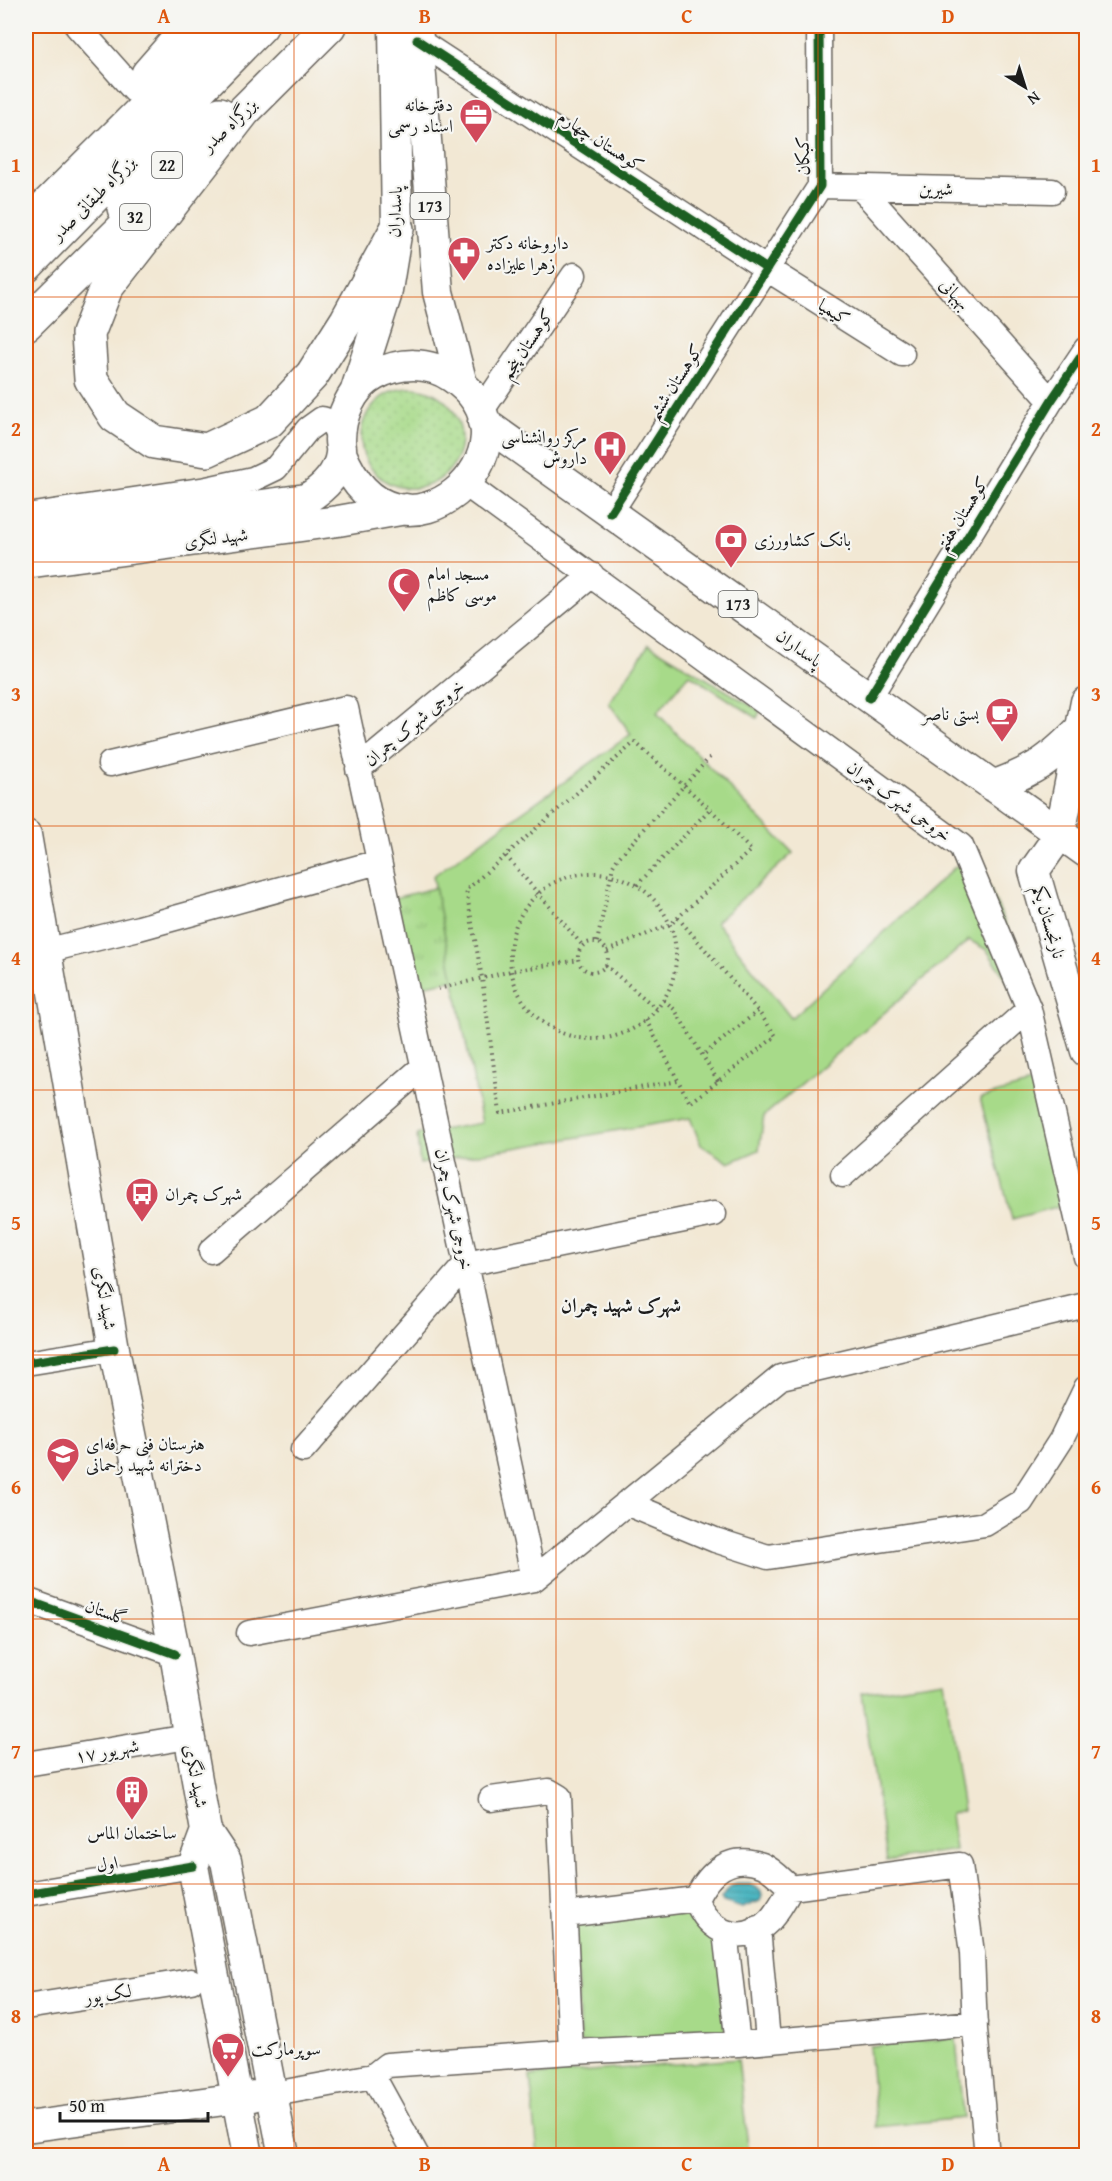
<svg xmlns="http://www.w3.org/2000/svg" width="1112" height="2181" font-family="'Gentium Book Plus',Amiri,serif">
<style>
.grass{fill:url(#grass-dots);stroke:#627b52;stroke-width:1.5}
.park{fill:url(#park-tufts);stroke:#627b52;stroke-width:1.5}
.garden{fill:#a7da89;stroke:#627b52;stroke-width:1.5}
.water{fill:url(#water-rules);stroke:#30686e;stroke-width:1.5}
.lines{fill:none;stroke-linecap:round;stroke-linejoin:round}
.minor-casing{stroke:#67635c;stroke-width:27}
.major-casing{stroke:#67635c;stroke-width:33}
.highway-casing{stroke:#67635c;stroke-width:36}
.path{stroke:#67635c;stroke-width:4;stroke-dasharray:1.5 4.5;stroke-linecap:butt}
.minor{stroke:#fff;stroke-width:24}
.major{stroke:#fff;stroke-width:30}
.highway{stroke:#fff;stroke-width:33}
.cycleway-casing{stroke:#f6f6f2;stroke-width:13}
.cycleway{stroke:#1b5e20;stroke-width:9}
.grid{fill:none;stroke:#de560d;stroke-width:1.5;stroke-opacity:0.55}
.labels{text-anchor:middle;stroke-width:4.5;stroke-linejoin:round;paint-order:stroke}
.shield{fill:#f6f6f2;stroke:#5d5d5c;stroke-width:1.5}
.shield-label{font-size:16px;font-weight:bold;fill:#1c1c1c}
.poi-label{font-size:18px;fill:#1c1c1c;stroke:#f6f6f2;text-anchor:start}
.street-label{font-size:18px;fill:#1c1c1c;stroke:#f6f6f2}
.neighbourhood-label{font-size:20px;font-weight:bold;fill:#1c1c1c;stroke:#f6f6f2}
.neatline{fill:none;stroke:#de560d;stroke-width:2}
.grid-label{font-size:20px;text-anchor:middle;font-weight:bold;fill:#de560d}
</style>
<defs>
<pattern id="grass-dots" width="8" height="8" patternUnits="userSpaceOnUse" patternTransform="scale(1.5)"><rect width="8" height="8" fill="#a7da89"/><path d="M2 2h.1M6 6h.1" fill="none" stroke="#8fba76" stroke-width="1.8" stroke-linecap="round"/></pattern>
<pattern id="park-tufts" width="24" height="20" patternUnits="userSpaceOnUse" patternTransform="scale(1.5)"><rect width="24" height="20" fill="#a7da89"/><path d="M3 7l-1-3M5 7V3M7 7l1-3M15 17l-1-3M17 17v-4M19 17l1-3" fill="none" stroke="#8fba76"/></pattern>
<pattern id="water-rules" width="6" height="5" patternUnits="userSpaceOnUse" patternTransform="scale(1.5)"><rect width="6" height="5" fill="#45b3bf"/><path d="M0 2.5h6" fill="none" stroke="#39919a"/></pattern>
</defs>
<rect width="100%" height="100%" fill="#f6f6f2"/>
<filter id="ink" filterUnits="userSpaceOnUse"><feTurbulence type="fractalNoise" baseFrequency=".0167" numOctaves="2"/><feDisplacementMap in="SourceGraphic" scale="12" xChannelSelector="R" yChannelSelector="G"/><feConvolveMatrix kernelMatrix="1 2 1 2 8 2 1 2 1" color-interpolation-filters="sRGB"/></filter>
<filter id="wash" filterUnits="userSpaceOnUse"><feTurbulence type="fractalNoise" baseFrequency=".008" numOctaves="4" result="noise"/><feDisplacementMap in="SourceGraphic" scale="24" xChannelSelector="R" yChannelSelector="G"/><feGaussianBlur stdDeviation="1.35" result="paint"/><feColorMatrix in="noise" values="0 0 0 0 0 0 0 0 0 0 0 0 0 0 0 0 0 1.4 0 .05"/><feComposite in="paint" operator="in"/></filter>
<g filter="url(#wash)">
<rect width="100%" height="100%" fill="#f2e8d4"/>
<path class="grass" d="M361 438a50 50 0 1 1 100 0a50 50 0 1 1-100 0Z"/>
<path class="park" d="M1072 26H1086V44Z
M458 882 514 967 412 988 390 899Z"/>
<path class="garden" d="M649 644 760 711 757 718 689 674 657 713 793 853 716 922 791 1018 954 868 977 859 1021 959 1013 990 987 950 969 940 764 1116 759 1150 729 1163 701 1145 690 1118 420 1164 417 1134 482 1123 433 876 631 734 609 703Z
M1039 1082 1071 1203 1012 1219 980 1098Z
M944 1681 963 1811 950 1814 955 1850 887 1861 862 1693Z
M692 1907 718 1940 725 2035 580 2043 575 1925Z
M956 2038 963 2118 876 2127 869 2046Z
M738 2059 749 2155H538L530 2076Z"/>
<path class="water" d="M737 1884H750L761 1891 762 1896 760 1901 742 1908 723 1902 721 1898 731 1886Z"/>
</g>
<g filter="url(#ink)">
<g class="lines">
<g class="minor-casing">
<path id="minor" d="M77 26 134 90
M417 40 767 269 902 354
M820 186 1052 191
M860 187 1051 401
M480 413 574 275
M467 485 961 846 1029 1009 1086 1257
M610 513 820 186 819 26
M26 516 207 489 253 479 276 468 308 429 322 419 332 422 340 440
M869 698 1051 401 1086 349
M110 764 346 708 534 1579
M358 769 592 575
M45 951 139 928 378 862
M843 1175 1029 1009
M211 1251 423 1067
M26 1363 114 1349
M303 1450 466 1264 714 1214
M626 1503 715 1540 768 1557 985 1524 1021 1502 1061 1440 1086 1388
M26 1600 175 1654
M249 1633 534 1579 781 1377 1086 1305
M26 1764 188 1737
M26 1894 193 1866
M696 1899C707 1932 742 1948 770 1920 778 1911 785 1899 791 1888
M565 1915 696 1899C709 1872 730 1853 762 1865 772 1869 783 1881 791 1888L960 1865 972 1953 975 2030 987 2156
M758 1928 768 2041
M725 1932 738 2044
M26 2007 191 1981
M571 2052 738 2044 975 2023
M373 2076 417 2156
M274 2094 373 2076 387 2065 571 2052 559 1797 549 1791 491 1799"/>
</g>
<g class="major-casing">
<path id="major" d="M417 26 438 292 462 384
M355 393 386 296 397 229 394 26
M483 422 1086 852
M26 538 306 499C323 489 338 475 341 454 342 449 340 445 340 440 340 416 352 387 375 375 400 362 428 361 452 377 555 446 396 590 341 453
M26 563 338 521 406 509
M1086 702 1060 834 1034 871 1086 1051
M992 786C1034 771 1049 761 1080 729
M26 835 114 1349 175 1654 206 1831 226 1861 284 2156
M206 1831 193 1866 248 2156
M26 2127 254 2096"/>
</g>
<g class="highway-casing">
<path id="highway" d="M148 74 190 26
M244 111 106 288 88 334 91 379 115 416 154 442 207 450 269 421 312 375 347 320 397 229
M229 126 329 26
M124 208 220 114
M26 224 46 206 227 26
M26 266 261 26
M26 324 153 199"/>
</g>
<path class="path" d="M506 856 583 946
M510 956a83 83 0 1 1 166 0a83 83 0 1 1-166 0Z
M637 885 710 809
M678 918 758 1011
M597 942 613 866 618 858 711 756
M578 957a15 15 0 1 1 30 0a15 15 0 1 1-30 0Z
M607 951 671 924 751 850 710 809 635 742 466 890 482 978 500 1113 678 1081
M605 965 657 1009
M438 989 511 971 579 960
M664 1000 675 1010 718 1081
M646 1020 690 1103 776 1036 758 1011 702 1056"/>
<use href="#minor" class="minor"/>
<use href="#major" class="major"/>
<use href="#highway" class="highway"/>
<g class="cycleway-casing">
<path id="cycleway" d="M417 40 767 269
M610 513 820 186 819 26
M869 698 1051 401 1086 349
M26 1363 114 1349
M26 1600 175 1654
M26 1894 193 1866"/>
</g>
<use href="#cycleway" class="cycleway"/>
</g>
</g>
<path class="grid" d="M294 26V2156M556 26V2156M818 26V2156M26 297H1086M26 562H1086M26 826H1086M26 1090H1086M26 1355H1086M26 1619H1086M26 1884H1086"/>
<defs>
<g id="office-pin" transform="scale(1.725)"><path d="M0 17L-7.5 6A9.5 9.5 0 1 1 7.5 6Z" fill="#d1495b" stroke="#f6f6f2"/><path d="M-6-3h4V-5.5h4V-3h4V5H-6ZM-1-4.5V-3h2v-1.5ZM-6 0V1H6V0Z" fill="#fff"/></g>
<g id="pharmacy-pin" transform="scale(1.725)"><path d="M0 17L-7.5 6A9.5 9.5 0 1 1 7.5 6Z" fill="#d1495b" stroke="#f6f6f2"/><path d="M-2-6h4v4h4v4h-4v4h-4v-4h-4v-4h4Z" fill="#fff"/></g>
<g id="hospital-pin" transform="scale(1.725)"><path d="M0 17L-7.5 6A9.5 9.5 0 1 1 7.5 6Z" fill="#d1495b" stroke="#f6f6f2"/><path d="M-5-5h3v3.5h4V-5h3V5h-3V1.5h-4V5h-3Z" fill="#fff"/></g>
<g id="bank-pin" transform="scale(1.725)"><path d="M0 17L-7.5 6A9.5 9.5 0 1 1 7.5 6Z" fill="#d1495b" stroke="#f6f6f2"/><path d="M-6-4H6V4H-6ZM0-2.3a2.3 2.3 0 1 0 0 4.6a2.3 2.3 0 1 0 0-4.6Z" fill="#fff"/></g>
<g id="mosque-pin" transform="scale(1.725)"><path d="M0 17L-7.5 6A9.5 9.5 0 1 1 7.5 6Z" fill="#d1495b" stroke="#f6f6f2"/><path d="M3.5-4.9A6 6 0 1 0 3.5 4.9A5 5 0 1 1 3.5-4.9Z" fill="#fff"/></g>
<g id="cafe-pin" transform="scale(1.725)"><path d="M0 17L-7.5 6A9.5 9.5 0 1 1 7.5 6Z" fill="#d1495b" stroke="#f6f6f2"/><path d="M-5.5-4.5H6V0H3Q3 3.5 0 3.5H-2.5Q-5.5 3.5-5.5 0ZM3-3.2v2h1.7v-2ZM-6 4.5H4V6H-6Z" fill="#fff"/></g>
<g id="bus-pin" transform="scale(1.725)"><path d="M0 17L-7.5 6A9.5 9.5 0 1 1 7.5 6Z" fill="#d1495b" stroke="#f6f6f2"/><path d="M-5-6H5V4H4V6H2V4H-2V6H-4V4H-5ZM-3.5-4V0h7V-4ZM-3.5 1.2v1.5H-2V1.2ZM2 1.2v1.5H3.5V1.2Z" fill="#fff"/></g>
<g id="school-pin" transform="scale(1.725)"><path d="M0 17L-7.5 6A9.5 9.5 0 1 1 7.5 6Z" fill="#d1495b" stroke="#f6f6f2"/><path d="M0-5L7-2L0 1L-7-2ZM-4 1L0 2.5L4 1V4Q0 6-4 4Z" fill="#fff"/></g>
<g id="building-pin" transform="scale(1.725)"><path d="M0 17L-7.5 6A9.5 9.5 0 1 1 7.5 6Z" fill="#d1495b" stroke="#f6f6f2"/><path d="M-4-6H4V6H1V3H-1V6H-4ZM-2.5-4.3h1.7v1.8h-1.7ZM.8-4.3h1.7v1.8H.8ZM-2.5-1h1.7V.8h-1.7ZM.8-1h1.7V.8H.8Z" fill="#fff"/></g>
<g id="supermarket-pin" transform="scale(1.725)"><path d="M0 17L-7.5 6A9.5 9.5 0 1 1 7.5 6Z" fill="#d1495b" stroke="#f6f6f2"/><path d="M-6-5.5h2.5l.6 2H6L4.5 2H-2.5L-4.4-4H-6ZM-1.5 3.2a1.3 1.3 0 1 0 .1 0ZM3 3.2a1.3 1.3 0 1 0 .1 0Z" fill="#fff"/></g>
</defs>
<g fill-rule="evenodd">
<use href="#office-pin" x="476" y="115"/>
<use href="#pharmacy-pin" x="464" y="253"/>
<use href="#hospital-pin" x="610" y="447"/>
<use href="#bank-pin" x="731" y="540"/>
<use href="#mosque-pin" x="404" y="584"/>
<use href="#cafe-pin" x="1002" y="714"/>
<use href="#bus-pin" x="142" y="1194"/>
<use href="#school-pin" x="63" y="1454"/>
<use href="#building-pin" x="132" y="1792"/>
<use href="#supermarket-pin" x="228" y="2049"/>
</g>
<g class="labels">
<g class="shield">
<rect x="152" y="152" width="30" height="26" rx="4.5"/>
<rect x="410.5" y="193" width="39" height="26" rx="4.5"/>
<rect x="120" y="204" width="30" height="26" rx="4.5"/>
<rect x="718.5" y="591" width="39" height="26" rx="4.5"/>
</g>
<g class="shield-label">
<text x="167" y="171">22</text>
<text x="430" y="212">173</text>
<text x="135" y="223">32</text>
<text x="738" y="610">173</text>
</g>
<g class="poi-label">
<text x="453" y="111" text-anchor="end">دفترخانه<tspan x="453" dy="21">اسناد رسمی</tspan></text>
<text x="487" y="249">داروخانه دکتر<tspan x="487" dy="21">زهرا علیزاده</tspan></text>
<text x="587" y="443" text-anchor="end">مرکز روانشناسی<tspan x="587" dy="21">داروش</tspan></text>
<text x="754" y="546">بانک کشاورزی</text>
<text x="427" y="580">مسجد امام<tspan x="427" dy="21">موسی کاظم</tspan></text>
<text x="979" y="720" text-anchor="end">بستی ناصر</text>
<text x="165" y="1200">شهرک چمران</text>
<text x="86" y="1450">هنرستان فنی حرفه‌ای<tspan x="86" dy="21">دخترانه شهید رحمانی</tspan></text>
<text x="132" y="1839" text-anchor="middle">ساختمان الماس</text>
<text x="251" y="2055">سوپرمارکت</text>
</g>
<g class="street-label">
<text transform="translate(229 125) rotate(-44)" y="6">بزرگراه صدر</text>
<text transform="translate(601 141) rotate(33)" y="6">کوهستان چهارم</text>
<text transform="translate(803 156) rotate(-91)" y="6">کبکان</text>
<text transform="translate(936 189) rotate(1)" y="6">شیرین</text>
<text transform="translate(93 198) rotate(-45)" y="6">بزرگراه طبقاتی صدر</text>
<text transform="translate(395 212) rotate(-88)" y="6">پاسداران</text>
<text transform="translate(955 294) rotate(48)" y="6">بهبهانی</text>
<text transform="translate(834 312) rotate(32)" y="6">کیمیا</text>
<text transform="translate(527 344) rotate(-56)" y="6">کوهستان پنجم</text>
<text transform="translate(675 382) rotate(-57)" y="6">کوهستان ششم</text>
<text transform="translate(962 514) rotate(-58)" y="6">کوهستان هفتم</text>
<text transform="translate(216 538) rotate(-7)" y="6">شهید لنگری</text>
<text transform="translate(799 648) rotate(36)" y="6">پاسداران</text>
<text transform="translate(414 723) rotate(-40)" y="6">خروجی شهرک چمران</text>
<text transform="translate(899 801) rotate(36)" y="6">خروجی شهرک چمران</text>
<text transform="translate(1049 922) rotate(74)" y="6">نارنجستان یکم</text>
<text transform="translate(454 1209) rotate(78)" y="6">خروجی شهرک چمران</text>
<text transform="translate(105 1298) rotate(80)" y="6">شهید لنگری</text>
<text transform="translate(106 1612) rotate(20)" y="6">گلستان</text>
<text transform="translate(107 1751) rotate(-10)" y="6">۱۷ شهریور</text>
<text transform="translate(196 1776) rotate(79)" y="6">شهید لنگری</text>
<text transform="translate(107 1864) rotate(-10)" y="6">اول</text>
<text transform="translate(108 1994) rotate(-9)" y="6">لک پور</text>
</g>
<g class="neighbourhood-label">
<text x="621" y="1312">شهرک شهید چمران</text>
</g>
</g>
<rect width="1112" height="2181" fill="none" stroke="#f6f6f2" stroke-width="66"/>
<g transform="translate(1025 87) rotate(142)" stroke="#f6f6f2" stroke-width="4.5" paint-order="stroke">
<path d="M0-4.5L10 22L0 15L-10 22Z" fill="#1c1c1c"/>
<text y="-9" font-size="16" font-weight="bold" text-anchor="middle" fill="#1c1c1c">N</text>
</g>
<path d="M60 2112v9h148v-9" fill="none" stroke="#1c1c1c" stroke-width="3"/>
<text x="69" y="2112" font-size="18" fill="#1c1c1c" stroke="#f6f6f2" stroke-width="4.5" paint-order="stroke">50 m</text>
<rect x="33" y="33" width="1046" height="2115" class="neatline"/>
<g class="grid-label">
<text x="164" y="23">A</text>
<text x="425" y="23">B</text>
<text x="687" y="23">C</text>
<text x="948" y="23">D</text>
<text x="16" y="172">1</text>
<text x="1096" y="172">1</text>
<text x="16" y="436">2</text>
<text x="1096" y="436">2</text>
<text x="16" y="701">3</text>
<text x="1096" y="701">3</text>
<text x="16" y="965">4</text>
<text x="1096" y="965">4</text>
<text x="16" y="1230">5</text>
<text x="1096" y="1230">5</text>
<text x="16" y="1494">6</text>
<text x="1096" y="1494">6</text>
<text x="16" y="1758">7</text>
<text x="1096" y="1758">7</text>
<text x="16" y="2023">8</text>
<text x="1096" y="2023">8</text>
<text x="164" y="2171">A</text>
<text x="425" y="2171">B</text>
<text x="687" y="2171">C</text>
<text x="948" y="2171">D</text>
</g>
</svg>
